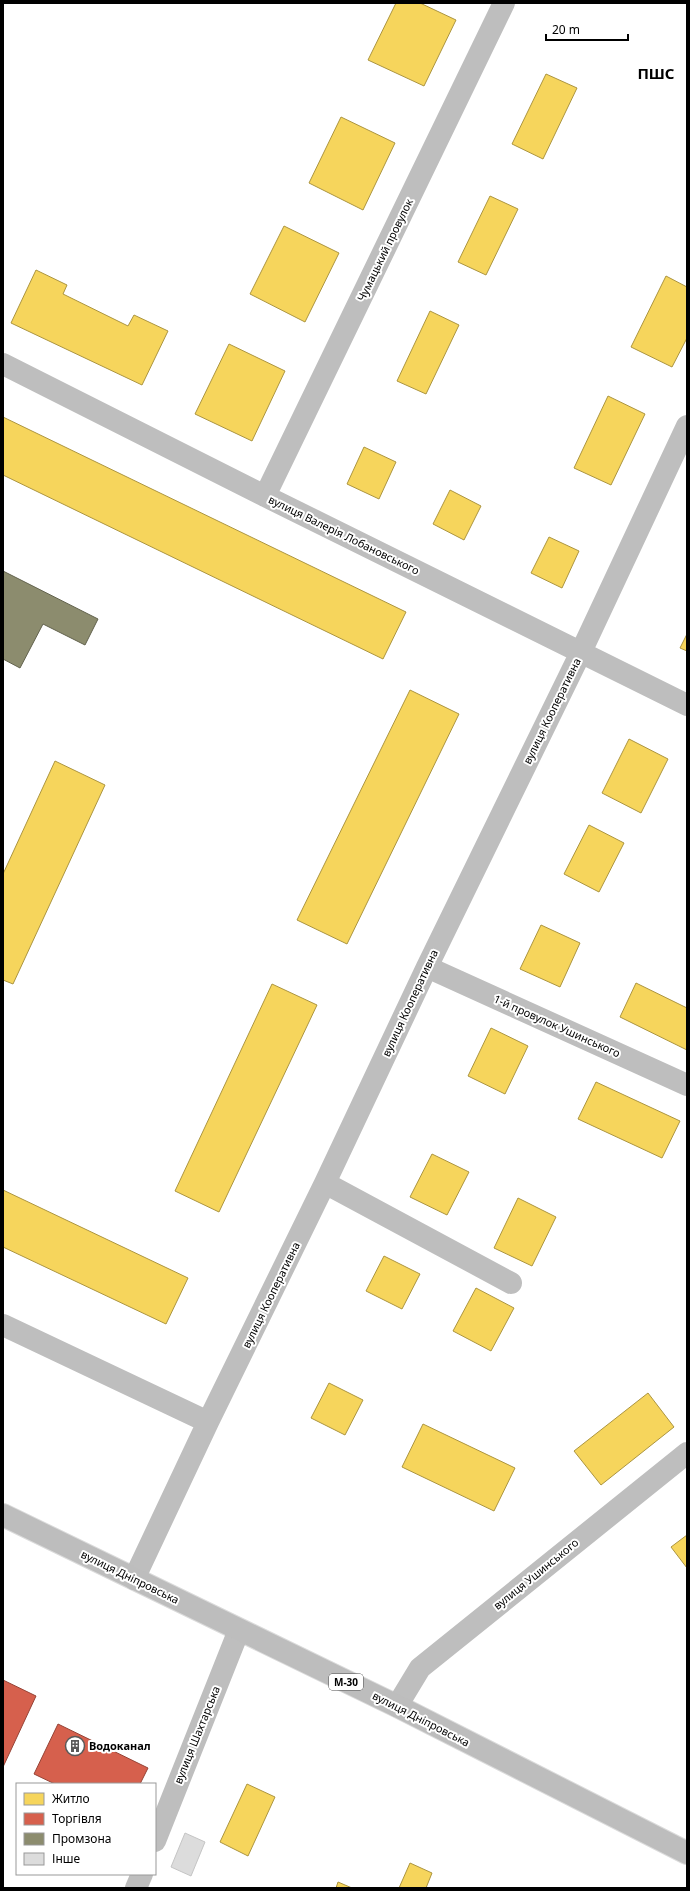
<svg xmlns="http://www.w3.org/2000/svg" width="690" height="1891" font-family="'Noto Sans',sans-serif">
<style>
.homes{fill:#f6d55c;stroke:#ac9540}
.shops{fill:#d6604d;stroke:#964336}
.industry{fill:#8c8c6e;stroke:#62624d}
.building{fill:#dcdcdc;stroke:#c5c5c5}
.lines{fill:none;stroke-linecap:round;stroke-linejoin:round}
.highway-casing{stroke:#dbdbdb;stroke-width:24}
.minor{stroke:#bebebe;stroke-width:22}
.highway{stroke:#bdbdbd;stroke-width:22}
.labels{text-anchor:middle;stroke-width:4;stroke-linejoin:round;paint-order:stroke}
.shield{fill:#fff;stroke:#4c4c4c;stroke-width:1}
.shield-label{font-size:10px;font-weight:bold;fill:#000}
.street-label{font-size:11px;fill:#000;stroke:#fff}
.poi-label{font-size:11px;font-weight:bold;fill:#000;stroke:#fff;text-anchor:start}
.district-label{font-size:15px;font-weight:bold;fill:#000;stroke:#fff}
</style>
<rect width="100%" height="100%" fill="#fff"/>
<path class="homes" d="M396 3H420L456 20 424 86 368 60Z
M546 74 577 88 543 159 512 144Z
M341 117 395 143 363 210 309 183Z
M490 196 518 209 486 275 458 262Z
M284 226 339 253 305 322 250 294Z
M36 270 67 285 63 294 128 326 134 315 168 331 142 385 11 323Z
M666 276 687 287V338L672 367 631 347Z
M430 311 459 325 426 394 397 381Z
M229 344 285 371 252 441 195 414Z
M608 396 645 414 611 485 574 468Z
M3 417 406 612 383 659 3 475Z
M364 447 396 462 379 499 347 484Z
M450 490 481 506 464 540 433 524Z
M549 537 579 551 562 588 531 573Z
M687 634V651L680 648Z
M410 690 459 714 347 944 297 920Z
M629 739 668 759 641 813 602 793Z
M55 761 105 785 13 984 3 980V874Z
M589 825 624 843 599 892 564 874Z
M541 925 580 943 560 987 520 969Z
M636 983 687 1008V1050L620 1017Z
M272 984 317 1005 219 1212 175 1191Z
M491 1028 528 1046 505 1094 468 1076Z
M596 1082 680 1121 662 1158 578 1119Z
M432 1154 469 1172 447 1215 410 1197Z
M3 1190 188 1278 166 1324 3 1247Z
M518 1198 556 1217 532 1266 494 1248Z
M384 1256 420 1274 402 1309 366 1291Z
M476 1288 514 1308 491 1351 453 1331Z
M329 1383 363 1400 345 1435 311 1418Z
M648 1393 674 1427 601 1485 574 1451Z
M423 1424 515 1468 494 1511 402 1467Z
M687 1535V1568L671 1547Z
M247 1784 275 1797 248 1856 220 1842Z
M410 1863 432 1873 426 1888H399Z
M338 1882 352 1888H336Z"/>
<path class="shops" d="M3 1680 36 1696 3 1767Z
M58 1724 148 1768 140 1784H55L34 1774Z"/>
<path class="industry" d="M3 571 98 619 85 645 43 624 20 668 3 659Z"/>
<path class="building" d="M185 1833 205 1842 191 1876 171 1867Z"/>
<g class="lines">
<g class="highway-casing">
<path id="highway" d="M3 1515 397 1706 687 1853"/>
</g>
<path class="minor" d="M3 364 265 496 687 705
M265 496 504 3
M427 967 687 1085
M325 1183 511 1283
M3 1325 208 1422
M134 1579 208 1422 325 1183 427 967 581 652 687 426
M397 1706 420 1668 687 1453
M155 1841 239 1630
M136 1888 142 1874"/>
<use href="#highway" class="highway"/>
</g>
<defs>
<g id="building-ring" transform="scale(1)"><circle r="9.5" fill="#fff" stroke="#595959" stroke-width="1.5"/><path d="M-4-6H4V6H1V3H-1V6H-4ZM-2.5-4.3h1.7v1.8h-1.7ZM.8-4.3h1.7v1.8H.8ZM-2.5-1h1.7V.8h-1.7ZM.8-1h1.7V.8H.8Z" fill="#595959"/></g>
</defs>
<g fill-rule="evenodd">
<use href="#building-ring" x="75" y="1746"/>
</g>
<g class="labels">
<rect class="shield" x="329" y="1674" width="34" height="16" rx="3"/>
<g class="shield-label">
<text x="346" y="1686">М-30</text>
</g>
<g class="street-label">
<text transform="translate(385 250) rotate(-64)" y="4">Чумацький провулок</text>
<text transform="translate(344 535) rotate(26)" y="4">вулиця Валерія Лобановського</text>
<text transform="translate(552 711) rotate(-64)" y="4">вулиця Кооперативна</text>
<text transform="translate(410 1003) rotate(-65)" y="4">вулиця Кооперативна</text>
<text transform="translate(557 1026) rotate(24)" y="4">1-й провулок Ушинського</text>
<text transform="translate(271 1295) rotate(-64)" y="4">вулиця Кооперативна</text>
<text transform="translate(536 1574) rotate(-39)" y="4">вулиця Ушинського</text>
<text transform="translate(130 1577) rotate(26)" y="4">вулиця Дніпровська</text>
<text transform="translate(421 1719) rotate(27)" y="4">вулиця Дніпровська</text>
<text transform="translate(197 1735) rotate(-68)" y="4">вулиця Шахтарська</text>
</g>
<g class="poi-label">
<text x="89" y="1750">Водоканал</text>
</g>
<g class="district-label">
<text x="656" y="79">ПШС</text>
</g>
</g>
<rect width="690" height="1891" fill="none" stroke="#000000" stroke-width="8"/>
<rect x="16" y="1783" width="140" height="92" fill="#ffffff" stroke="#999999"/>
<rect x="24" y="1793" width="20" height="12" fill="#f6d55c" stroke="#999999"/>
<text x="52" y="1803" font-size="12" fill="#000000">Житло</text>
<rect x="24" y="1813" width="20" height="12" fill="#d6604d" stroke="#999999"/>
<text x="52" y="1823" font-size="12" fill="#000000">Торгівля</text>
<rect x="24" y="1833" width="20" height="12" fill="#8c8c6e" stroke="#999999"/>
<text x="52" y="1843" font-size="12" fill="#000000">Промзона</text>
<rect x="24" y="1853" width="20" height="12" fill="#dcdcdc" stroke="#999999"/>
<text x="52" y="1863" font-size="12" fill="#000000">Інше</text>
<path d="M546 34v6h82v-6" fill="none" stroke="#000000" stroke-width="2"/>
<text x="552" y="34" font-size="12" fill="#000000" stroke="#ffffff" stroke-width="3" paint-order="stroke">20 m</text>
</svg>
